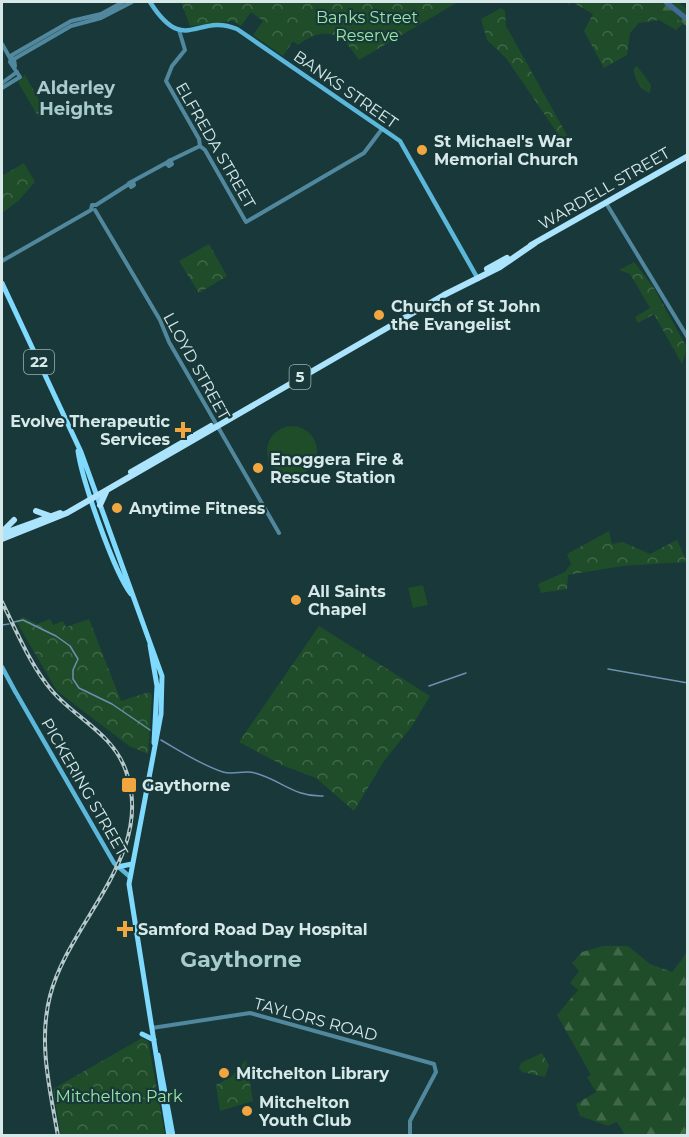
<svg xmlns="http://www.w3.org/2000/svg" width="689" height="1137" font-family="Montserrat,sans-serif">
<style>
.grass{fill:#1f4d29}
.forest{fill:url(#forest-firs)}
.park{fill:url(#park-crowns)}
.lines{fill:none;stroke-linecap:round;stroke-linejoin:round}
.stream{stroke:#6d90b1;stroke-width:1.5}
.river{stroke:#406b99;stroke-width:5}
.tertiary{stroke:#51889e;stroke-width:4}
.secondary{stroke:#5cb8db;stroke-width:4.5}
.primary{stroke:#7fdafe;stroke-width:5}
.trunk{stroke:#abe4fc;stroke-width:6}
.rail-casing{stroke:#b5c9ca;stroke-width:4}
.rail{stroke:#18383a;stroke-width:1.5;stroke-dasharray:4.5;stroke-linecap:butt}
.poi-dot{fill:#f1a63f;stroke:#18383a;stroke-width:2}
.labels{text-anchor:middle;stroke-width:4.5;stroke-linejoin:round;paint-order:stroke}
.shield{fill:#18383a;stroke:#9eb3b4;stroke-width:1.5}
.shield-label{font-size:15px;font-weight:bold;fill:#d7e8e9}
.park-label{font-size:16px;fill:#9ae6a5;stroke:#18383a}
.street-label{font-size:16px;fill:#d7e8e9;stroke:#18383a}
.poi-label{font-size:16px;font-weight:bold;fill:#d7e8e9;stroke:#18383a;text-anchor:start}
.neighbourhood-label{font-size:18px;font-weight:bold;fill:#a8cbcd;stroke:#18383a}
.district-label{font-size:22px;font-weight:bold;fill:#a8cbcd;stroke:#18383a}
</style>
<defs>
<pattern id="forest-firs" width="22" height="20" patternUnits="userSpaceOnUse" patternTransform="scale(1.5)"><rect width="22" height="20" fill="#1f4d29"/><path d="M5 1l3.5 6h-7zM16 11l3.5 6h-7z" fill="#3f6748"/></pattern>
<pattern id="park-crowns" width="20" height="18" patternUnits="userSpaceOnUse" patternTransform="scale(1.5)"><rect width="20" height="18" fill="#1f4d29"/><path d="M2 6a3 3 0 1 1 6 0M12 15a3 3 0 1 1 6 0" fill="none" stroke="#3f6748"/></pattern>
</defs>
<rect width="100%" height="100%" fill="#18383a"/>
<path class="grass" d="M267 451a25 25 0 1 1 50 0a25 25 0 1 1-50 0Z
M423 585 428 605 413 608 408 588Z"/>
<path class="forest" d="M641 2H678L687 9V26Z
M603 946H628L650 964 672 972 687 953V1135H625L617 1122 608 1126 580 1116 576 1104 596 1092 587 1077 591 1075 557 1015 578 990 570 983 579 971 572 963 582 952Z"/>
<path class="park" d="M181 2H458L359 60C342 33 326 24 298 45L293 41 283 56 253 35 263 21 251 12 241 26 233 21 190 26Z
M567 2H641L684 23 676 30 659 20 639 23 630 33 627 55 604 68 584 31 593 14 572 2 569 5Z
M501 8 505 11 506 26 573 146 560 137 506 58 487 40 481 19Z
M637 66 651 85 650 93C641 91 633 77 634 68Z
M25 75 43 107 39 118 18 82Z
M24 163 35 182 18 201 2 213V176Z
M209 244 227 276 199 293 179 261Z
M634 262 654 288 687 348 682 364 654 314 638 323 635 317 650 308 630 274 619 270Z
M609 531 612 544 623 542 650 554 677 540 687 562 622 566 568 575 567 589 541 593 538 584 565 572 571 564 567 554Z
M23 617 37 624 50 619 53 625 63 621 66 627 89 619 121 701 149 692 152 695 148 754 129 746 57 691 16 621Z
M319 626 430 696 412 726 384 761 354 811 316 778 284 766 239 742Z
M142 1038 148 1041 165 1135H61L53 1089Z
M542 1053 549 1065 545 1077 522 1072 519 1068 521 1063Z
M246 1060 253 1101 220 1111 216 1085 231 1077Z"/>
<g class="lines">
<path class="stream" d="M14 622 23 620 56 636 70 646 78 659 73 670V679L79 688 112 704 150 730
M2 625 9 624
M608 669 688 683
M429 686 466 673
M161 740C180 751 201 765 223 772 233 775 245 770 255 773 281 780 294 797 323 796"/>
<path class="river" d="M666 2 688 20"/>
<path class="tertiary" d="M179 30 185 50 172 66 166 81 199 139 200 146 205 150 246 222 364 153 382 129
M2 44 10 58
M15 66 14 59 71 26 101 18 132 2
M2 83 17 72
M2 88 20 77 10 62 12 55 71 21 101 14 123 2
M170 160 172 164 169 166 166 163Z
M171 160 200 146
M133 181 166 163
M133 181 134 185 131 187 129 183Z
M606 203 688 338
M95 210 160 320 169 342 279 533
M2 261 91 210 92 205H96L129 184
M152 1028 250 1013 434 1064 436 1072 410 1121V1136"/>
<path class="secondary" d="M150 2C185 57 197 12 237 29L400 141 478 279
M2 667 16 693
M15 691 114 863 129 876"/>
<path class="primary" d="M2 283 81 452 162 676 161 714 129 884 169 1136
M78 451C82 480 114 572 131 594
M150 645 157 686 154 743
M117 867 132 864
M142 1034 154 1040
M158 1055 173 1136"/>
<path class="trunk" d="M531 245 688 156
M487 269 507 258
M131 472 211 426
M100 505 106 492
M36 511 50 516
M5 529 14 520
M2 534 60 513
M2 539 67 513 444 295 500 267 535 243"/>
<g class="rail-casing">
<path id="rail" d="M2 602C17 632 31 667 53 692 78 720 113 734 126 771 156 855 69 921 50 996 38 1042 50 1090 58 1136"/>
</g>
<use href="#rail" class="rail"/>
</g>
<g class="poi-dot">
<circle cx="422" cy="150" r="6"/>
<circle cx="379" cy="315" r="6"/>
<path d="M180 421h6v6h6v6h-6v6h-6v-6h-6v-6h6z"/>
<circle cx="258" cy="468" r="6"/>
<circle cx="117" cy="508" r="6"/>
<circle cx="296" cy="600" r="6"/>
<rect x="121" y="777" width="16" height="16" rx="3"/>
<path d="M122 920h6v6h6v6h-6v6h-6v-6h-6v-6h6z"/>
<circle cx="224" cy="1073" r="6"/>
<circle cx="247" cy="1111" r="6"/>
</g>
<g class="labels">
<g class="shield">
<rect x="24" y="350" width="30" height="24" rx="4.5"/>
<rect x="289.5" y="365" width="21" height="24" rx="4.5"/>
</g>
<g class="shield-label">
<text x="39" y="367">22</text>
<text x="300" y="382">5</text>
</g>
<g class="park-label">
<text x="367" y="23">Banks Street<tspan x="367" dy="18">Reserve</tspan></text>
<text x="119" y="1102">Mitchelton Park</text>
</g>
<g class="street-label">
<text transform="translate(346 89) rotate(35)" y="6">BANKS STREET</text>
<text transform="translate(216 145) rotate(60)" y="6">ELFREDA STREET</text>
<text transform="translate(604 188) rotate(-30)" y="6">WARDELL STREET</text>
<text transform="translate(197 366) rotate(61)" y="6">LLOYD STREET</text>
<text transform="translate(85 787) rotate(60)" y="6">PICKERING STREET</text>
<text transform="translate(316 1019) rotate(15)" y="6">TAYLORS ROAD</text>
</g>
<g class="poi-label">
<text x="434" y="147">St Michael's War<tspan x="434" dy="18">Memorial Church</tspan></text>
<text x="391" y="312">Church of St John<tspan x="391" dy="18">the Evangelist</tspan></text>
<text x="170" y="427" text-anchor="end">Evolve Therapeutic<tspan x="170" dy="18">Services</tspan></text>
<text x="270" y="465">Enoggera Fire &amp;<tspan x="270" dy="18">Rescue Station</tspan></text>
<text x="129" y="514">Anytime Fitness</text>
<text x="308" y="597">All Saints<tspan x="308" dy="18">Chapel</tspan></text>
<text x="142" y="791">Gaythorne</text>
<text x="138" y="935">Samford Road Day Hospital</text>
<text x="236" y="1079">Mitchelton Library</text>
<text x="259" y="1108">Mitchelton<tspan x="259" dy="18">Youth Club</tspan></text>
</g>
<g class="neighbourhood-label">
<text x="76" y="94">Alderley<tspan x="76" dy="21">Heights</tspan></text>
</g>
<g class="district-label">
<text x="241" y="967">Gaythorne</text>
</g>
</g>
<rect width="689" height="1137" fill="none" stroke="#d7e8e9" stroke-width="6"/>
</svg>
